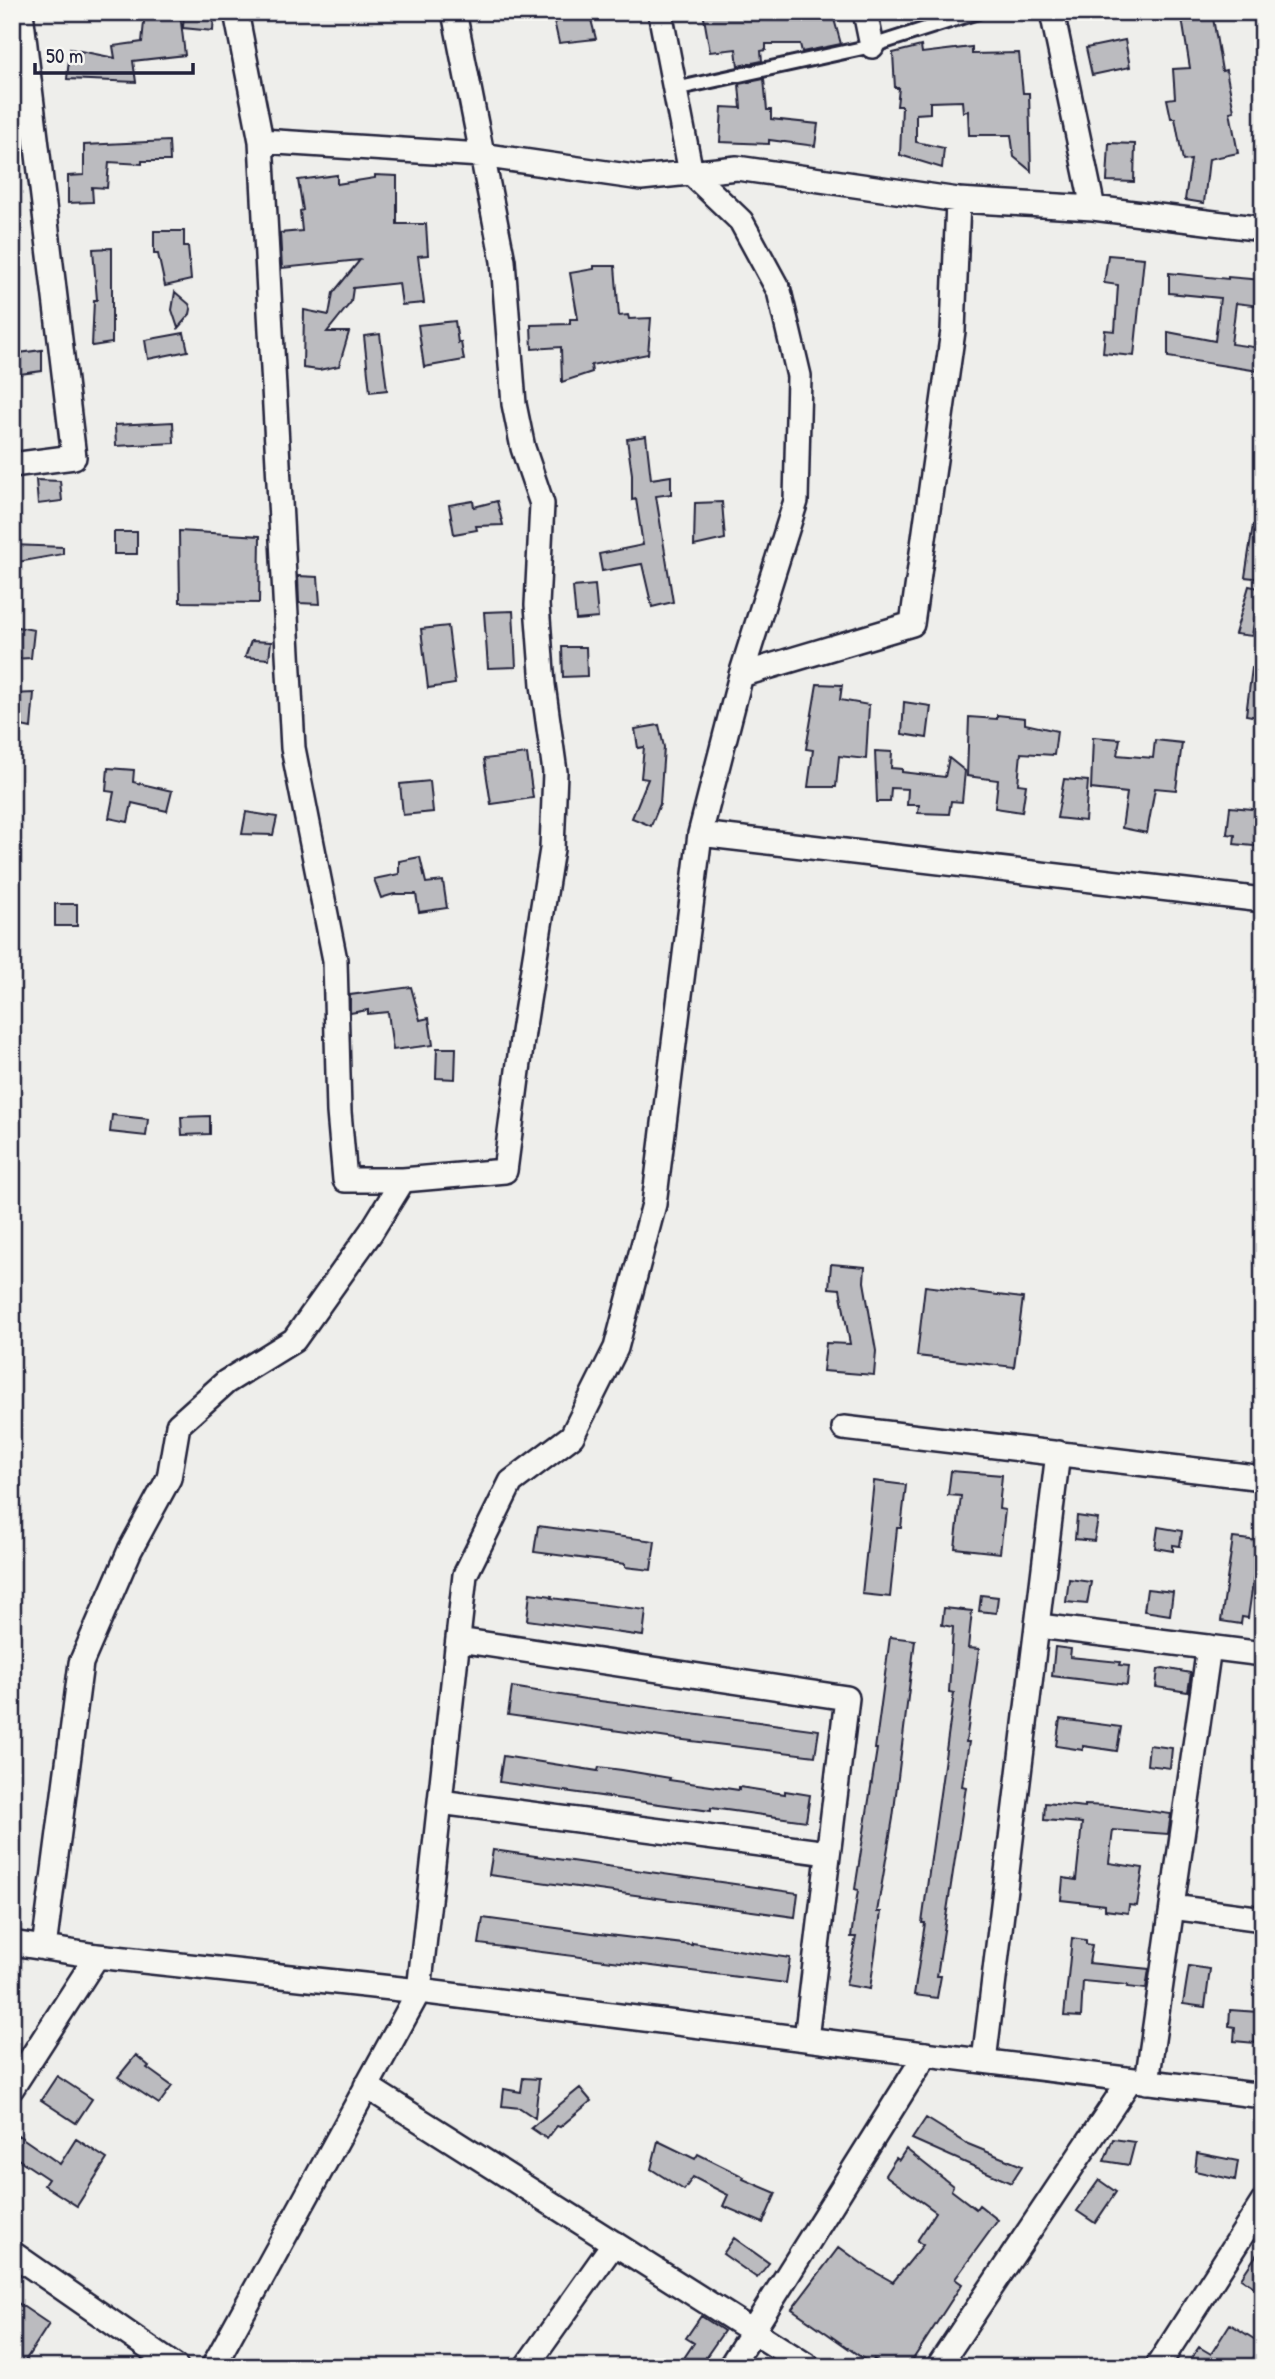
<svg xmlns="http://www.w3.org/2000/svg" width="1275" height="2379" font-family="'Patrick Hand',sans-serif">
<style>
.building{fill:#bbbbbf;stroke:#22223b;stroke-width:2}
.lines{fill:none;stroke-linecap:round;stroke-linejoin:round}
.service-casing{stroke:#22223b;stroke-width:18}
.minor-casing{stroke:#22223b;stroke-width:28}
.service{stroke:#f6f6f2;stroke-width:12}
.minor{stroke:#f6f6f2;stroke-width:23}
</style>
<rect width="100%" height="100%" fill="#eeeeeb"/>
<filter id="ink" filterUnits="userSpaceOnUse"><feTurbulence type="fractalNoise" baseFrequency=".0143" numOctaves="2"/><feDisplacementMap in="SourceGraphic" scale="14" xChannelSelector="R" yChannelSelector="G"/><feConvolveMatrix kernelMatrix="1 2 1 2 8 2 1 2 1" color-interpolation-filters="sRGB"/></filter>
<g filter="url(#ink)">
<path class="building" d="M145 12 180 14 185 55 133 61 136 82 67 79 70 49 115 58 113 46 142 42Z
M184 12H214L213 31 183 28Z
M552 12H589L596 39 559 43Z
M703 12H832L841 44 802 52 800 44H766V50L761 51 762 61 738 66 736 49 710 52Z
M1181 12H1212L1222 71 1226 70 1234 111 1230 112 1238 153 1209 159 1204 203 1185 200 1191 160 1183 161 1175 118H1171L1167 99 1175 98 1173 69 1190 68Z
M1125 40 1130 67 1092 75 1086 48Z
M921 46 922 53 972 47V54L1019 53 1023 93H1029L1031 171 1014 157 1011 135H969L968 111 963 112 962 101 930 102V113L916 114V142L944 148 942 168 900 155 902 106H897L899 88H895L893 53Z
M764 79 767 110H771V119L818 124 815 146 769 140V144L720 142 722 107 741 108 739 84Z
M169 141 170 161H142V164L109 162 107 188 92 187 93 202 68 203V176L84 175V145Z
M1109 143 1135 144 1134 182 1107 181Z
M337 175V184L375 178V175L397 176V224H426L428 255 418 256 424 303 402 305 399 283 353 288 351 302 327 332H349L339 366 319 370 303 368 304 310 329 315 333 293 360 260 282 268 280 233 302 231 300 211 303 210 298 180Z
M154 231H184V246H188L191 280 165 286 158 254H154Z
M112 248V343L92 346 94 300H97L93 249Z
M1108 255 1144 258 1134 356 1103 353 1105 330 1115 331 1118 285 1104 283Z
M594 266H615L619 316 628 315 629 319 651 318 648 354 591 365 592 372 562 382 561 347 532 349 531 325 570 324V319H578L570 273 594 269Z
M1169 273 1228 279V277L1262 280 1260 306 1236 303 1231 344 1261 348 1259 371 1168 357V332L1215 341 1220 298 1169 293Z
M175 292 189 304 191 309 190 314 178 328 172 310Z
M455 321 458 343 461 342 464 360 424 367 418 325Z
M184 333 188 351 148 359 145 340Z
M380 334 387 390 370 392 364 336Z
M42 350V371L12 375V354Z
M173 422 174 443 116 446 115 425Z
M646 436 651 479 671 476V494L656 496 673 602 652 607 642 564 602 571 599 554 643 545 636 499 632 500V474L627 439Z
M36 480 60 481 62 501 38 504Z
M473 501 474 507 497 501 503 525 476 526 477 530 454 534 449 505Z
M722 502 725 539 694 546 695 503Z
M1253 525H1263V579L1245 577Z
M179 531 260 536 259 603 180 602Z
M114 532H137V554H114Z
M12 545 63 547V554L12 563Z
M298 576 318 577 320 604 299 603Z
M595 585 598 618 576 620 573 587Z
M1249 586 1259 588 1252 636 1235 634Z
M513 611 516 667 488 668 484 612Z
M12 626 34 630 31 658 12 659Z
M448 626 455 684 428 688 421 629Z
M251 641 271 642 269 659 245 657Z
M562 647H586L587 676 563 677Z
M1252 668H1263V718L1246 715Z
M817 684 842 685 840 700 869 705 866 759 839 756 836 787H808L813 750 806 749Z
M34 693 31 728 12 724V694Z
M904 702 931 706 927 738 902 734Z
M997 715 1025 718V724L1057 731 1054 755 1021 753 1018 784 1026 785 1022 812 995 808 998 780 967 776 969 717 997 719Z
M659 725 664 747 660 804 651 826 632 818 648 779 641 778 644 747 638 748 635 729Z
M1093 737 1120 739 1117 755 1153 758 1155 740 1182 743 1176 790 1155 788 1147 833 1122 828 1127 793 1091 789Z
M875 751 892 752 891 768 902 769V772L936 776 945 777 949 758 965 771 962 802 951 801 949 814 918 813 919 805H907L908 789 891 788 890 802H877Z
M527 754 533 798 491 804 484 759Z
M108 768 134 770 133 782 172 791 167 811 132 803 128 822 109 818 114 792 106 791Z
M1064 779 1088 781 1085 821 1057 818Z
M430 781 433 812 403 815 400 784Z
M1230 807 1263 810V847L1234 844 1235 835 1227 834Z
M246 812 277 817 273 835 242 834Z
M420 857 426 883 443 881 447 908 419 912 416 894H394L381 898 374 879 399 874V861Z
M55 904H77V926H55Z
M411 987 420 1020 429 1018 433 1045 393 1050 388 1012 368 1014V1010L350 1013V995Z
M437 1048H456L455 1079 436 1078Z
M112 1115 148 1119 146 1136 110 1132Z
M210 1116V1134L182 1135 181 1117Z
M831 1264 865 1267 864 1282 876 1351 874 1375 823 1371 826 1343 850 1344 840 1289 829 1288Z
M925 1286 1023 1298 1014 1367 917 1356Z
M951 1471 1002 1475 999 1509 1005 1510 1000 1553 955 1548 961 1496 948 1495Z
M874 1481 906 1485 901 1528H897L890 1597 862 1594Z
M1077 1516 1098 1519 1094 1541 1075 1539Z
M538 1526 655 1541 651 1570 625 1567V1564L534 1552Z
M1158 1527 1182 1531 1180 1546 1173 1545V1551L1155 1548Z
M1233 1538 1259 1541 1248 1618 1242 1617 1241 1624 1221 1621Z
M1069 1579 1091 1582 1087 1604 1066 1602Z
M1147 1589 1173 1592 1170 1615 1144 1611Z
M530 1593 552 1596 551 1598 646 1610 643 1636 527 1620Z
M981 1595 998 1597 996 1613 979 1611Z
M944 1608 972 1611 968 1648 979 1649 966 1742H969L962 1786 966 1787 937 1976H941L937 1998 914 1995 925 1923H922L954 1693 949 1692 953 1627 942 1625Z
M890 1637 915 1640 893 1818 877 1912H881L870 1989 846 1985 856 1937H851L858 1890 855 1889 877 1749H875Z
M1055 1647 1071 1649 1070 1657 1120 1662 1119 1665 1129 1666 1127 1685 1052 1676Z
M1163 1668 1191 1673 1188 1692 1156 1687 1158 1669Z
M512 1687 585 1699 819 1730 815 1756 675 1739 508 1715Z
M1060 1719 1121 1727 1117 1751 1083 1746V1750L1056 1746Z
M1149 1745 1172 1748 1170 1768 1147 1765Z
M503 1756 598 1771 599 1767 622 1770 670 1778 669 1780 739 1790V1787L785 1794V1791L810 1795 806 1821 711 1808V1811L499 1782Z
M1045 1803 1085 1807V1805L1112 1806 1171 1814 1168 1834 1113 1830 1109 1863 1143 1868 1137 1906 1129 1905 1128 1913 1105 1910V1905L1061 1900 1063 1878 1076 1880 1082 1823 1044 1820Z
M493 1850 798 1893 795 1917 489 1875Z
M483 1918 600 1934 692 1945V1943L790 1958 786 1983 479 1944Z
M1072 1938 1086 1940V1944L1092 1945 1089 1963 1149 1969 1146 1989 1127 1987 1128 1985 1083 1981 1081 2017 1064 2016Z
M1189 1966 1210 1969 1205 2007 1183 2004Z
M1230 2010 1258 2012 1255 2043 1234 2041 1235 2027 1229 2026Z
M136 2055 149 2066 147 2068 172 2086 159 2104 118 2077Z
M57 2076 92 2099 76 2123 41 2100Z
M523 2078 539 2079 535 2118 520 2108 502 2106 504 2089 521 2092Z
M580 2088 591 2101 560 2127 557 2126 547 2139 531 2128Z
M926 2118 968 2144 1022 2166 1011 2183 912 2139Z
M18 2135 60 2164 76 2139 107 2159 77 2206 44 2185 48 2179 12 2155V2145Z
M1113 2139 1135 2142 1129 2165 1104 2161Z
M658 2141 695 2159 698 2154 744 2177 743 2179 776 2193 763 2223 723 2206 728 2195 693 2177 684 2190 651 2169Z
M906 2149 953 2186 951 2190 976 2209 979 2205 998 2220 955 2279 962 2284 908 2367H886L874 2359 871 2364 792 2309 839 2247 868 2268 893 2282 923 2245 917 2241 936 2212 885 2175 896 2158 899 2160Z
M1197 2153 1238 2161 1235 2180 1195 2171Z
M1099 2180 1116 2192 1095 2223 1077 2211Z
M734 2238 769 2263 757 2278 723 2254Z
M1263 2245V2293L1241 2278Z
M12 2299 49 2324 21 2367H12Z
M701 2316 724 2331 699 2367H678L694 2343 686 2338Z
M1230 2324 1262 2344 1248 2367H1185L1199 2347 1211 2354Z"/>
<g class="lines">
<g class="service-casing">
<path id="service" d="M675 89 872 46 978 12"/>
</g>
<g class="minor-casing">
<path id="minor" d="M236 12 261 141 293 748 335 960 339 1112 345 1180H403
M865 12 872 46
M1052 12 1093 208
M261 141 481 155 641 178 737 168 958 200 1093 208 1263 229
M12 465 74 457 21 12
M741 675 912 624 953 331 958 200
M700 834 1263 900
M844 1428 1263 1478
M1039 1626 1263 1654
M458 1640 847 1698 806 2039
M440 1802 828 1853
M1172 1907 1263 1919
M12 1943 97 1956 419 1991 1263 2096
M44 1948 81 1663 130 1550 169 1478 178 1425 226 1382 294 1340 371 1232 403 1180 505 1171 523 1032 552 849 555 772 543 685 537 605 542 504 523 448 514 404 503 261 454 12
M984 2061 1058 1453
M1147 2082 1209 1647
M366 2086 809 2367
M12 2088 97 1956
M12 2253 176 2367
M213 2367 419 1991 465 1575 511 1482 572 1436 616 1348 654 1204 700 834 741 675 796 501 799 376 779 291 741 221 691 173 660 12
M526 2367 614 2243
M730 2367 926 2054
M938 2367 1130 2080
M1157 2367 1263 2202"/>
</g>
<use href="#service" class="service"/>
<use href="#minor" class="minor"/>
</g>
</g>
<rect width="1275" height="2379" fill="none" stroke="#f6f6f2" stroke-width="42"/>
<rect x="21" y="21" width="1233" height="2337" fill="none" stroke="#22223b" stroke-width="2.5" filter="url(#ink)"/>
<path d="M35 63v10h158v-10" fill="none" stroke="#22223b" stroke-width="3.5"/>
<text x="46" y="63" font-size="21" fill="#22223b" stroke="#f6f6f2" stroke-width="5" paint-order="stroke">50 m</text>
</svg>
